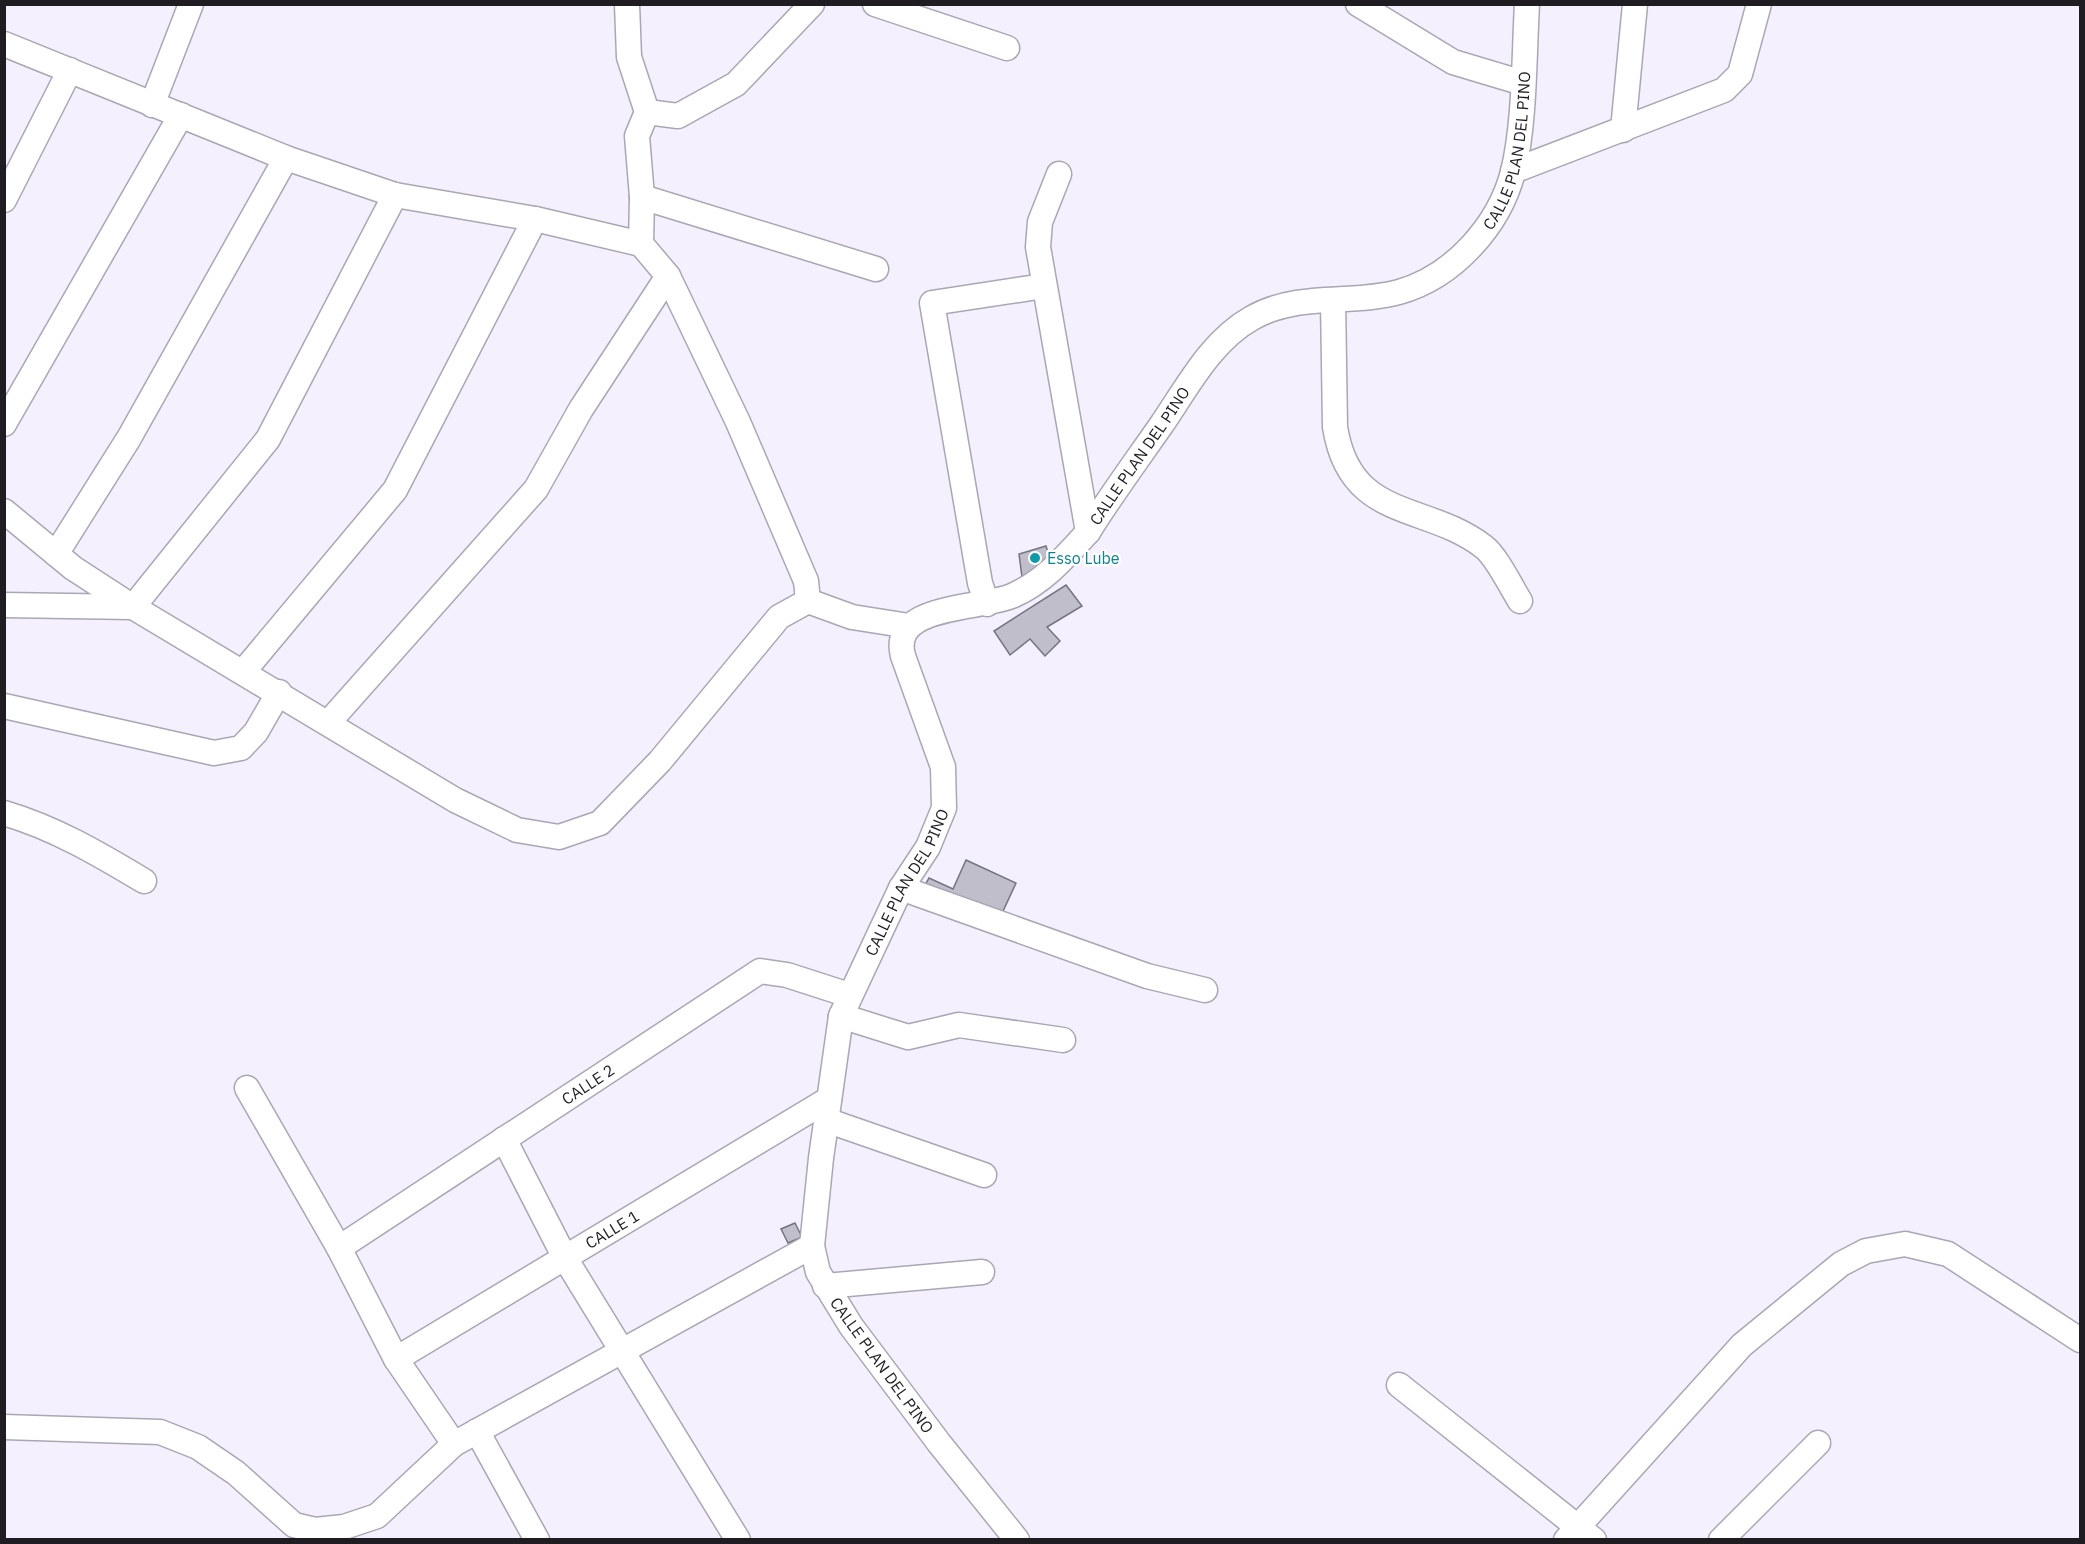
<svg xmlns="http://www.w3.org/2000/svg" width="2085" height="1544" font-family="'IBM Plex Sans',sans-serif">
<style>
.building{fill:#c1becc;stroke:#75737f;stroke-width:1.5}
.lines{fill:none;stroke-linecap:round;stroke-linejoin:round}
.minor-casing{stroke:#aba6b3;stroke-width:27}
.minor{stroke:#fff;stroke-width:24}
.culture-dot{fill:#0f9aa8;stroke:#fff;stroke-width:2}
.labels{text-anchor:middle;stroke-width:4.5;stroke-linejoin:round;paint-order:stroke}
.street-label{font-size:16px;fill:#1f1d22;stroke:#fff}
.culture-label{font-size:16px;fill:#0d838f;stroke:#fff;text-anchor:start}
</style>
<rect width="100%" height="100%" fill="#f4f0fe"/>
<path class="building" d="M1046 546 1051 562 1022 577 1019 554Z
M1066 585 1082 606 1047 627 1060 641 1045 656 1030 639 1010 655 994 631Z
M966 860 1016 883 998 922 924 887 929 878 953 889Z
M795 1223 802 1237 788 1243 781 1229Z"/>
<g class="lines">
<g class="minor-casing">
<g id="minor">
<path d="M627 4 629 57 647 112 637 136 642 197 641 244 668 276 738 422 806 581 808 601"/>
<path d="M875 4 1007 48"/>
<path d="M1358 4 1453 62 1523 83"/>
<path d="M4 44 286 158 395 195 535 219 641 244"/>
<path d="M152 105 191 4"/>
<path d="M647 112 678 116 736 84 812 4"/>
<path d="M1623 130 1635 4"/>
<path d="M1513 171 1724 90 1740 74 1759 4"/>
<path d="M1059 174 1040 222 1038 247 1088 532"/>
<path d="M642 197 876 269"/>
<path d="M4 200 70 70"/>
<path d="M1333 300 1335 427C1350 522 1426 502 1484 547 1497 557 1511 587 1520 601"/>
<path d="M4 424 181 115"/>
<path d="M4 511 73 568 133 607 455 800 517 830 559 837 600 823 660 761 779 617 808 601 852 617 909 626"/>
<path d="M56 554 129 438 286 158"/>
<path d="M987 604 980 583 932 303 1044 286"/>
<path d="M4 605 133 607 268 439 395 195"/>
<path d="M243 672 395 490 535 219"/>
<path d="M4 706 214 753 241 748 256 732 279 692"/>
<path d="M328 723 536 489 581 409 668 276"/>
<path d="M4 813C55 828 99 854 144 881"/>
<path d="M901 888 1147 976 1205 990"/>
<path d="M841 1016 908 1037 959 1025 1063 1040"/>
<path d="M247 1088 339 1248 396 1359 454 1444"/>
<path d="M826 1120 984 1175"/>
<path d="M504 1139 565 1258 738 1540"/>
<path id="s1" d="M339 1248 760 971 787 975 849 995"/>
<path d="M825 1286 982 1272"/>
<path id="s2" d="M396 1359 829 1099"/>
<path d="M1399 1385 1594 1540"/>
<path d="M4 1427 160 1432 198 1447 236 1473 294 1525 315 1530 344 1527 377 1516 454 1444 812 1246"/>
<path d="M477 1431 537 1540"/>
<path id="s3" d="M1017 1540 939 1443 851 1326 818 1272 812 1246 821 1158 841 1016 901 888 928 847 944 808 943 767 903 656C889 603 982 610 1014 595 1045 581 1066 556 1088 532 1111 495 1137 460 1162 424 1188 386 1211 341 1252 318 1297 292 1351 305 1399 292 1453 277 1499 226 1513 172 1525 123 1524 56 1527 4"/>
<path d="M1566 1540 1742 1345 1841 1264 1866 1251 1905 1244 1948 1254 2080 1340"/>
<path d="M1721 1540 1818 1443"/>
</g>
</g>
<use href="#minor" class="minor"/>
</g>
<circle class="culture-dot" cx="1035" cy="558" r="6"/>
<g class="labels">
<g class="street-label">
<text dy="6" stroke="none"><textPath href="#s3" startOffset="1838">CALLE PLAN DEL PINO</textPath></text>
<text dy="6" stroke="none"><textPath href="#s3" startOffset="1316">CALLE PLAN DEL PINO</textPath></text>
<text dy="6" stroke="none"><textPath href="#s3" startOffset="742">CALLE PLAN DEL PINO</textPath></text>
<text dy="6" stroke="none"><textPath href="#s1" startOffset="298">CALLE 2</textPath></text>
<text dy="6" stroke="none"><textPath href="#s2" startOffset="252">CALLE 1</textPath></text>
<text transform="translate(882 1365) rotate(54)" y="6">CALLE PLAN DEL PINO</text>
</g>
<g class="culture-label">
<text x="1047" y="564">Esso Lube</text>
</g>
</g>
<rect width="2085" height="1544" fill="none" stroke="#1f1d22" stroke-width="12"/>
</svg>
